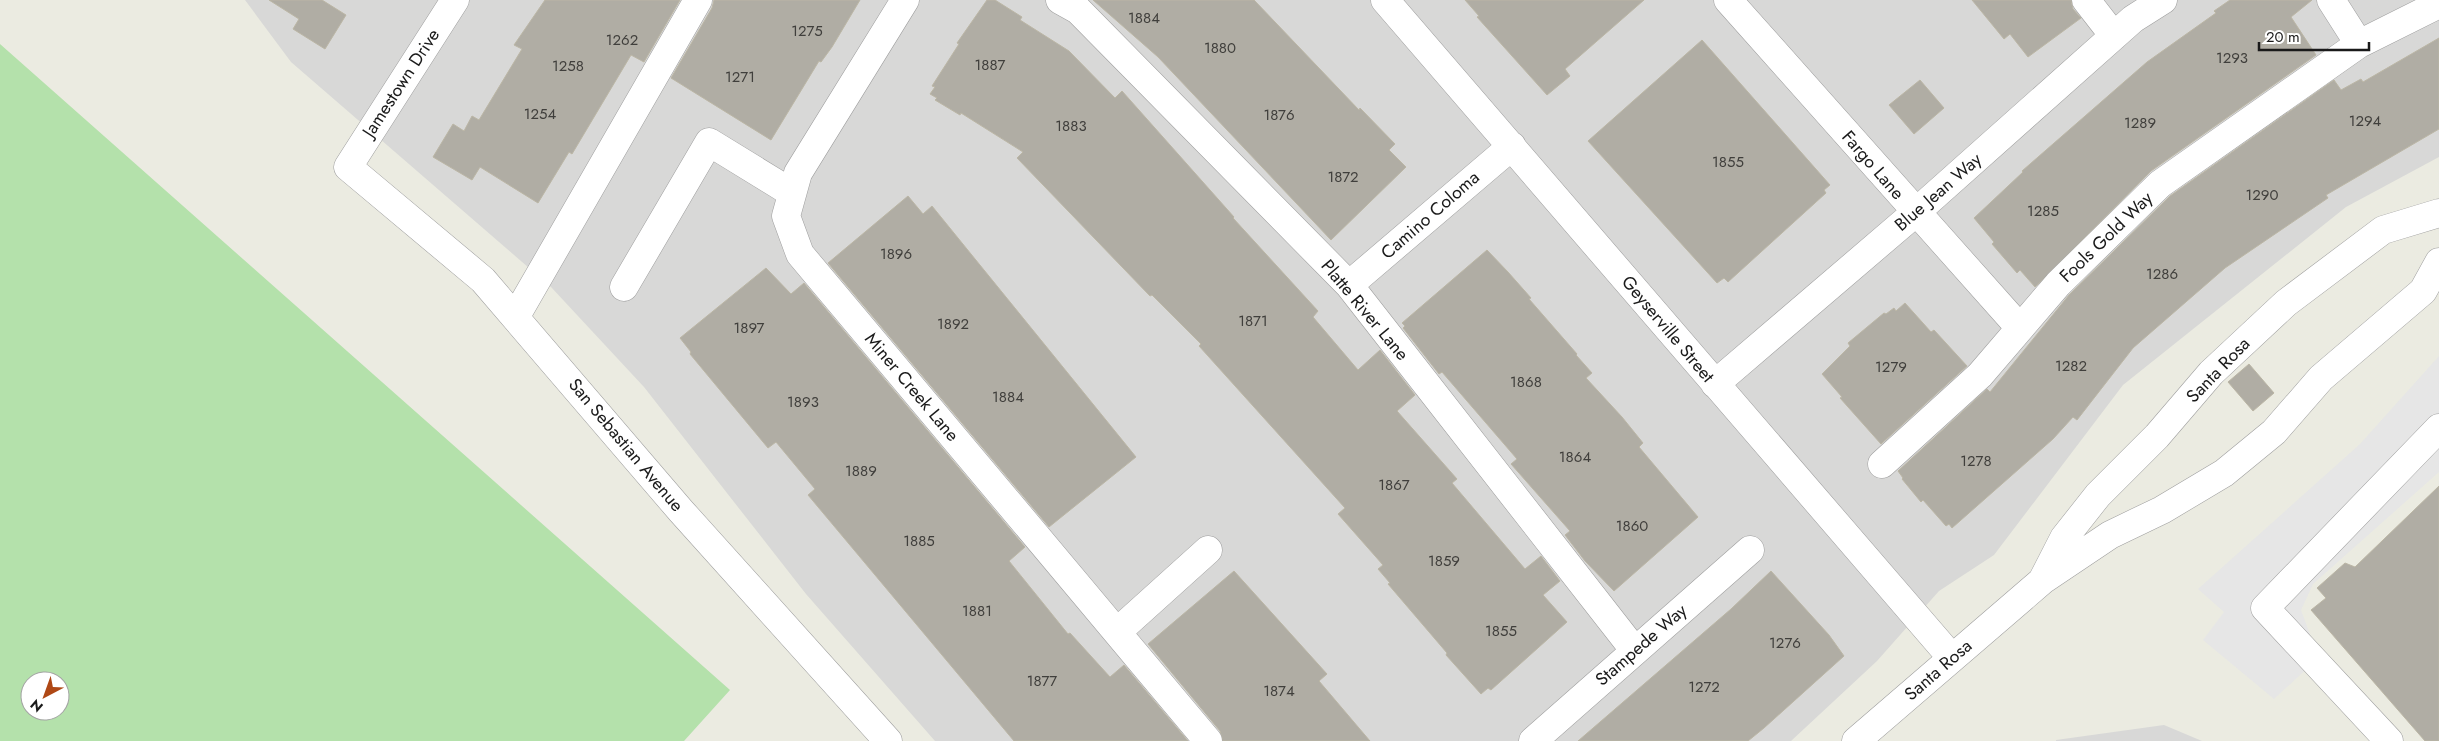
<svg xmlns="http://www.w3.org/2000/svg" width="2439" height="741" font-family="Jost,sans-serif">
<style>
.residential{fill:#d8d8d7}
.grass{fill:#b4e1ab;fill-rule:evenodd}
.parking{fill:#e6e6e6}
.building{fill:#b0ada4;stroke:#bbb6a5}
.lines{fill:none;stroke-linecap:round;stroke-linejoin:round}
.minor-casing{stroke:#9e9e9e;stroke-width:29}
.minor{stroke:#fff;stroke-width:28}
.labels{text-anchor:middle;stroke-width:5;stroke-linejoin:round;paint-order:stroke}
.number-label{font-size:15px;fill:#403f3c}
.street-label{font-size:18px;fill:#1a1a1a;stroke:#fff}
</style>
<rect width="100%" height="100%" fill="#ebebe1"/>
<path class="residential" d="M245 0H2439V157L2346 207 2123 385 1994 555 1939 591 1877 661 1791 741H935L806 594 644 387 551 287 291 62Z
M2164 725 2202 741H2056V740Z"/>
<path class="grass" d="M0 44 730 690 684 741H0ZM30 681H60V711H30Z"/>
<path class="parking" d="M2439 356V472L2313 584 2301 610 2311 637 2325 652 2274 699 2203 640 2224 612 2198 589 2360 444Z"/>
<path class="building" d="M269 0H322L346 15 325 49 293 29 299 19Z
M545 0H680L644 62 631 55 572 154 569 152 538 203 480 167 472 180 433 157 453 124 464 131 472 116 479 120 522 49 514 45Z
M714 0H860L832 47 821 62 819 61 771 140 671 78 712 8Z
M987 0H995L1022 17 1020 20 1069 51 1115 98 1122 91 1234 217 1233 218 1318 311 1313 317 1358 370 1380 350 1415 395 1397 411 1457 479 1452 483 1525 569 1541 556 1560 581 1543 595 1567 622 1491 690 1488 688 1481 694 1446 655 1447 653 1388 584 1390 583 1378 569 1383 565 1338 514 1345 508 1199 346 1201 344 1152 295 1150 296 1017 158 1023 152 961 113 960 115 935 100 937 98 930 94 935 87 932 86 959 44 957 43Z
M1093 0H1254L1359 110 1360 108 1395 144 1389 150 1406 167 1331 240 1158 57Z
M1465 0H1644L1565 69 1570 76 1547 95 1477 17 1479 16Z
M1972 0H2071L2073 9 2081 18 2028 57 2010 34 2004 39Z
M2230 0H2312L2291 17 2316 55 2151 171 2035 287 2020 270 2017 273 1992 244 1994 242 1974 218 2023 172 2022 171 2147 62 2216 13 2214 11Z
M2439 38V129L2326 195 2328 198 2225 268 2133 348 2077 420 2073 417 2053 439 1952 528 1949 524 1946 526 1923 500 1921 502 1902 479 1903 478 1898 471 1987 389 1990 392 2069 295 2170 196 2334 80 2341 90 2361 79 2363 82Z
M1702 40 1830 185 1824 190 1826 193 1728 282 1724 278 1717 283 1588 141Z
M1920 80 1944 108 1914 134 1889 105Z
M908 196 923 214 932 206 1136 457 1049 527 828 263Z
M1487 250 1508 272 1531 298 1529 299 1577 354 1576 355 1592 373 1586 378 1622 417 1643 443 1639 447 1698 517 1614 591 1585 561 1565 535 1570 531 1511 464 1517 459 1442 372 1439 374 1403 328 1405 326 1402 323Z
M766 268 791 294 804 283 1025 547 1009 561 1068 634 1070 633 1110 677 1124 665 1188 741H1014L808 495 815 489 776 442 768 448 690 354 691 352 680 338Z
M1905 303 1931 332 1934 330 1967 366 1881 444 1840 398 1842 397 1822 374 1850 346 1848 343 1884 313 1886 314 1894 308 1896 311Z
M2249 364 2274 393 2253 411 2228 382Z
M2439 486V741H2425L2311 610 2326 598 2317 588 2345 563 2355 567Z
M1234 571 1327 674 1319 681 1370 741H1223L1220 731 1148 644Z
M1771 571 1829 635 1844 656 1764 728 1748 741H1578L1731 609Z"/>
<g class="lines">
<g class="minor-casing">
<path id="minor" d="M455 0 348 167 483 280 681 511 888 741
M905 0 798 173 786 216 800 254 1208 741
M1060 0 1078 10 1349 285 1635 651
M1385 0 1952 658
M1728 0 2020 328
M2086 0 2114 36
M2331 0 2359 44
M1349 285 1512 146
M624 287 709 142 792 193
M516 316 698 0
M1715 384 1915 213 2133 19 2163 0
M1882 464 1980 375 2058 284 2160 184 2359 44 2439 4
M2043 579 2064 538 2098 495 2157 436 2211 373 2286 303 2383 230 2439 213
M1117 632 1208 550
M1533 741 1750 550
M1856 741 2043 580 2110 535 2162 510 2224 473 2274 432 2321 378 2423 291 2439 262
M2389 741 2265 608 2439 428"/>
</g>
<use href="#minor" class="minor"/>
</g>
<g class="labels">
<g class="number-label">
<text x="1144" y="23">1884</text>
<text x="807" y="36">1275</text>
<text x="622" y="45">1262</text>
<text x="1220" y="53">1880</text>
<text x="2232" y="63">1293</text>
<text x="990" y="70">1887</text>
<text x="568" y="71">1258</text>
<text x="740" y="82">1271</text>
<text x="540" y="119">1254</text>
<text x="1279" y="120">1876</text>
<text x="2365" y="126">1294</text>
<text x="2140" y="128">1289</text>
<text x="1071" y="131">1883</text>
<text x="1728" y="167">1855</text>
<text x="1343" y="182">1872</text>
<text x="2262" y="200">1290</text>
<text x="2043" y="216">1285</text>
<text x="896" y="259">1896</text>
<text x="2162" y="279">1286</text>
<text x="1253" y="326">1871</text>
<text x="953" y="329">1892</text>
<text x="749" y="333">1897</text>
<text x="2071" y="371">1282</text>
<text x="1891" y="372">1279</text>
<text x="1526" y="387">1868</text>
<text x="1008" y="402">1884</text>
<text x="803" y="407">1893</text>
<text x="1575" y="462">1864</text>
<text x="1976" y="466">1278</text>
<text x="861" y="476">1889</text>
<text x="1394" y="490">1867</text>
<text x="1632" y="531">1860</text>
<text x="919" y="546">1885</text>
<text x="1444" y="566">1859</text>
<text x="977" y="616">1881</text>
<text x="1501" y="636">1855</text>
<text x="1785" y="648">1276</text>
<text x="1042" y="686">1877</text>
<text x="1704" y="692">1272</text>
<text x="1279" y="696">1874</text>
</g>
<g class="street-label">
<text transform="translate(401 83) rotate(-57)" y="6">Jamestown Drive</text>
<text transform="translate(1873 165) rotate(49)" y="6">Fargo Lane</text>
<text transform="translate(1938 192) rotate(-41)" y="6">Blue Jean Way</text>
<text transform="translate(1430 215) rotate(-41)" y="6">Camino Coloma</text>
<text transform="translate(2106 237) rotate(-44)" y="6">Fools Gold Way</text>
<text transform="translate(1365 310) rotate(50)" y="6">Platte River Lane</text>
<text transform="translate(1668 329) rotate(50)" y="6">Geyserville Street</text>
<text transform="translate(2218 370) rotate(-46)" y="6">Santa Rosa</text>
<text transform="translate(912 387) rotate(50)" y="6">Miner Creek Lane</text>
<text transform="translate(626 445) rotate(50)" y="6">San Sebastian Avenue</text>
<text transform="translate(1641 645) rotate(-41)" y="6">Stampede Way</text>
<text transform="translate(1938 670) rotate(-41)" y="6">Santa Rosa</text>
</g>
</g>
<g transform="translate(45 696) rotate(221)"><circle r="24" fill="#ffffff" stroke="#a3a3a3"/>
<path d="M0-4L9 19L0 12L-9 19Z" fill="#af4815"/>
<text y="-8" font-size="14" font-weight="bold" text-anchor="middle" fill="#1a1a1a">N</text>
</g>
<path d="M2259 42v8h110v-8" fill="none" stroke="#1a1a1a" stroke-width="2.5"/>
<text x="2266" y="42" font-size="15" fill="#1a1a1a" stroke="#ffffff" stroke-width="4" paint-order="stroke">20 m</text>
</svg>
